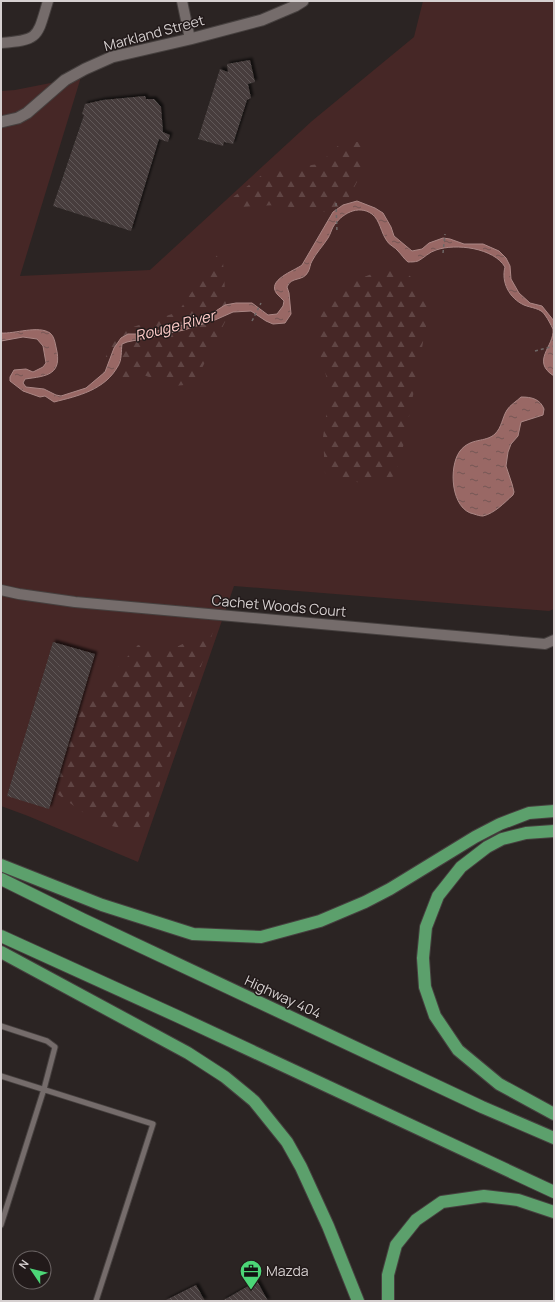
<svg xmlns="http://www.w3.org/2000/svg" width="555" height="1302" font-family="Manrope,sans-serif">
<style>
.green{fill:#462726}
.forest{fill:url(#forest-firs)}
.water{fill:url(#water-ripples);stroke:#ab8785}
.building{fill:url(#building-back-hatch);filter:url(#shadow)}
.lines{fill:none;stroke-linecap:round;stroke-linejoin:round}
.service-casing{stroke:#46403f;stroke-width:7}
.minor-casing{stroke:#46403f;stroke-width:12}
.tertiary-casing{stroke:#46403f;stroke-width:13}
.motorway-casing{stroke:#46403f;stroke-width:14}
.path{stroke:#6f6867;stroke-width:1.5;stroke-dasharray:3 3;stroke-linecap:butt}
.service{stroke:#756c6b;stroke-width:5}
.minor{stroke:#756c6b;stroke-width:10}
.tertiary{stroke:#756c6b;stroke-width:11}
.motorway{stroke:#5ca06c;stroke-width:12}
.labels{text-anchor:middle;stroke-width:3;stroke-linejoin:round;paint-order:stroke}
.street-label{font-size:14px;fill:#d6d0d0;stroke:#221a1a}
.poi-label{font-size:14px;fill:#d6d0d0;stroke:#221a1a;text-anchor:start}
.water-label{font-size:15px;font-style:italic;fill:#ffcdca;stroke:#221a1a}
</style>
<defs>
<pattern id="forest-firs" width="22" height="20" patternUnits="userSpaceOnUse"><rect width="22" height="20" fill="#462726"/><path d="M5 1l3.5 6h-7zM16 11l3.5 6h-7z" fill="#604544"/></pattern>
<pattern id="water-ripples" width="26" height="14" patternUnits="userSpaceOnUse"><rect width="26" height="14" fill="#996865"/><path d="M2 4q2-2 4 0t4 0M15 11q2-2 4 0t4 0" fill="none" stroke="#755755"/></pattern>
<pattern id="building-back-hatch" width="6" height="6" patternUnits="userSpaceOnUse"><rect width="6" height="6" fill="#463e3d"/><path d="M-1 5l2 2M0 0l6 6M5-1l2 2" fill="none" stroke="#605958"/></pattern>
<filter id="shadow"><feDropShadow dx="2.5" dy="-2.5" stdDeviation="1" flood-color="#0009"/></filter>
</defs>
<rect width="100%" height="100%" fill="#2b2423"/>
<path class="green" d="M423 1H554V609L549 611 234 586 138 862 28 816 1 806V91L15 90 81 77 20 276 150 270 312 121 414 37Z"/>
<path class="forest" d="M342 142H362L364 155 357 182 344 206 331 213 276 205 240 207 232 198 267 171 319 164Z
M222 248 227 318 194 384 174 386 135 372 126 382 101 372 110 344 124 330 178 312Z
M400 268 411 277 427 304 428 316 404 443 395 476 364 484 325 473 323 437 330 390 317 343 322 305 334 289 374 273Z
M214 629 143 833 98 823 11 761 35 754 70 720 138 645 168 651Z"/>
<path class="water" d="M357 201 375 208 383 213 391 227 394 236 412 251 422 249 429 243 443 238 450 239 464 244H483L499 251 506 258 510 266 511 279 519 293 530 303 542 306 554 321V376C530 361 555 346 553 329 551 325 548 319 545 315 541 308 531 308 524 305 509 298 501 282 505 267 494 248 456 243 436 250 429 252 424 258 418 261 415 262 411 262 408 262 404 259 402 255 398 251 395 247 389 245 387 241 381 233 380 220 372 214 358 204 341 214 333 227 331 231 330 235 328 238 323 246 316 253 312 261 310 264 310 269 308 272 303 282 291 276 287 287L289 293 291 314 285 323 273 324 266 321 251 311 233 312 215 320 184 330 127 342 122 344C121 351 122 360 118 366 105 390 78 396 54 402L45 396 40 397 23 391 10 381V377L14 370 26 369 33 372 43 367 46 363 43 346 37 339 23 337 1 341V333C15 334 38 325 50 333 54 336 55 342 56 347 63 375 47 376 25 379L23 383 26 387 44 389 56 395 61 396 86 388 105 372 114 348 121 338 128 334H141L184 325 208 316 225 305 236 303H252L268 315 277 314 283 306 284 301C282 299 279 296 277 294 266 280 294 271 302 265L333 212 343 205Z
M521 397C532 397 540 399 544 409L543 415 521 422 518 436 511 444 508 452 506 466 512 484 514 492 513 495C504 503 495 513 483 516 480 516 477 515 474 514 451 510 448 467 460 451 471 437 485 443 495 434 502 427 502 418 507 410 510 405 517 401 521 397Z"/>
<path class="building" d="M250 60 255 82 248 84 251 98 247 100 233 144 224 142 223 146 198 139 220 69 228 72 227 64Z
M145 96 146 99H154L161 107 163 132 170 135 168 142 159 139 131 231 53 206 84 115 82 114 85 104 103 100Z
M53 642 95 654 49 809 7 796Z
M257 1281 268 1301H222Z
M196 1285 205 1301H164Z"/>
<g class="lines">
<g class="service-casing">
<path id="service" d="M1 1026 47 1041 55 1047 44 1089 1 1225
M1 1076 153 1124 96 1301"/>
</g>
<g class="minor-casing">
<path id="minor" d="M182 1 190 39
M1 43C40 40 37 37 48 1
M1 590 19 594 75 602 545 644 554 640"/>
</g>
<g class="tertiary-casing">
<path id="tertiary" d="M1 122 18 118 27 113 65 80 85 69 112 57 190 39 262 20 295 6 303 1"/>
</g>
<g class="motorway-casing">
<path id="motorway" d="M554 831 526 833 502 839 487 847 461 867 438 896 426 927 423 958 425 987 435 1016 458 1050 499 1084 554 1114
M1 865 102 905 193 934 261 937 320 921 365 902 390 889 475 837 500 824 529 813 554 811
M1 879 82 919 482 1107 554 1138
M1 936 179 1017 554 1192
M1 952 188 1053 225 1077 254 1101 287 1142 301 1167 328 1226 358 1301
M388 1301V1275L396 1245 416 1220 442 1202 484 1196 518 1200 554 1212"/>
</g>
<path class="path" d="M336 203 337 233
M443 253 445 234
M252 321 261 303
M535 351 554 346"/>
<use href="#service" class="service"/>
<use href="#minor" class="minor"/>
<use href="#tertiary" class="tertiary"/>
<use href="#motorway" class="motorway"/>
</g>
<defs>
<g id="office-pin" transform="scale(1.15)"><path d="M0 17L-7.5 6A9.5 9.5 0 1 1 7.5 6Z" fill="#4cd677" stroke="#221a1a"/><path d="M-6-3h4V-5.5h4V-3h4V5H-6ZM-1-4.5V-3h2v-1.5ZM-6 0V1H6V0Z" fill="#111"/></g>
</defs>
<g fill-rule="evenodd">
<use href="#office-pin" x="251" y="1271"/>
</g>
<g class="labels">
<g class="street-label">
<text transform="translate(154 33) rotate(-15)" y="5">Markland Street</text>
<text transform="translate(279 606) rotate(5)" y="5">Cachet Woods Court</text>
<text transform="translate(283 997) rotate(25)" y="5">Highway 404</text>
</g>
<g class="poi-label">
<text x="266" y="1276">Mazda</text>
</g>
<g class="water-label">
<text transform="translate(175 326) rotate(-15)" y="5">Rouge River</text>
</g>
</g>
<rect width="555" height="1302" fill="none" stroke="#d6d0d0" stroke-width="4"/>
<g transform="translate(32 1270) rotate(305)"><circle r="19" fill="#221a1a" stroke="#6a6363"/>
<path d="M0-3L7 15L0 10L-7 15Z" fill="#4cd677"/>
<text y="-6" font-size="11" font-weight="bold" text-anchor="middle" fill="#d6d0d0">N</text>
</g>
</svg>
